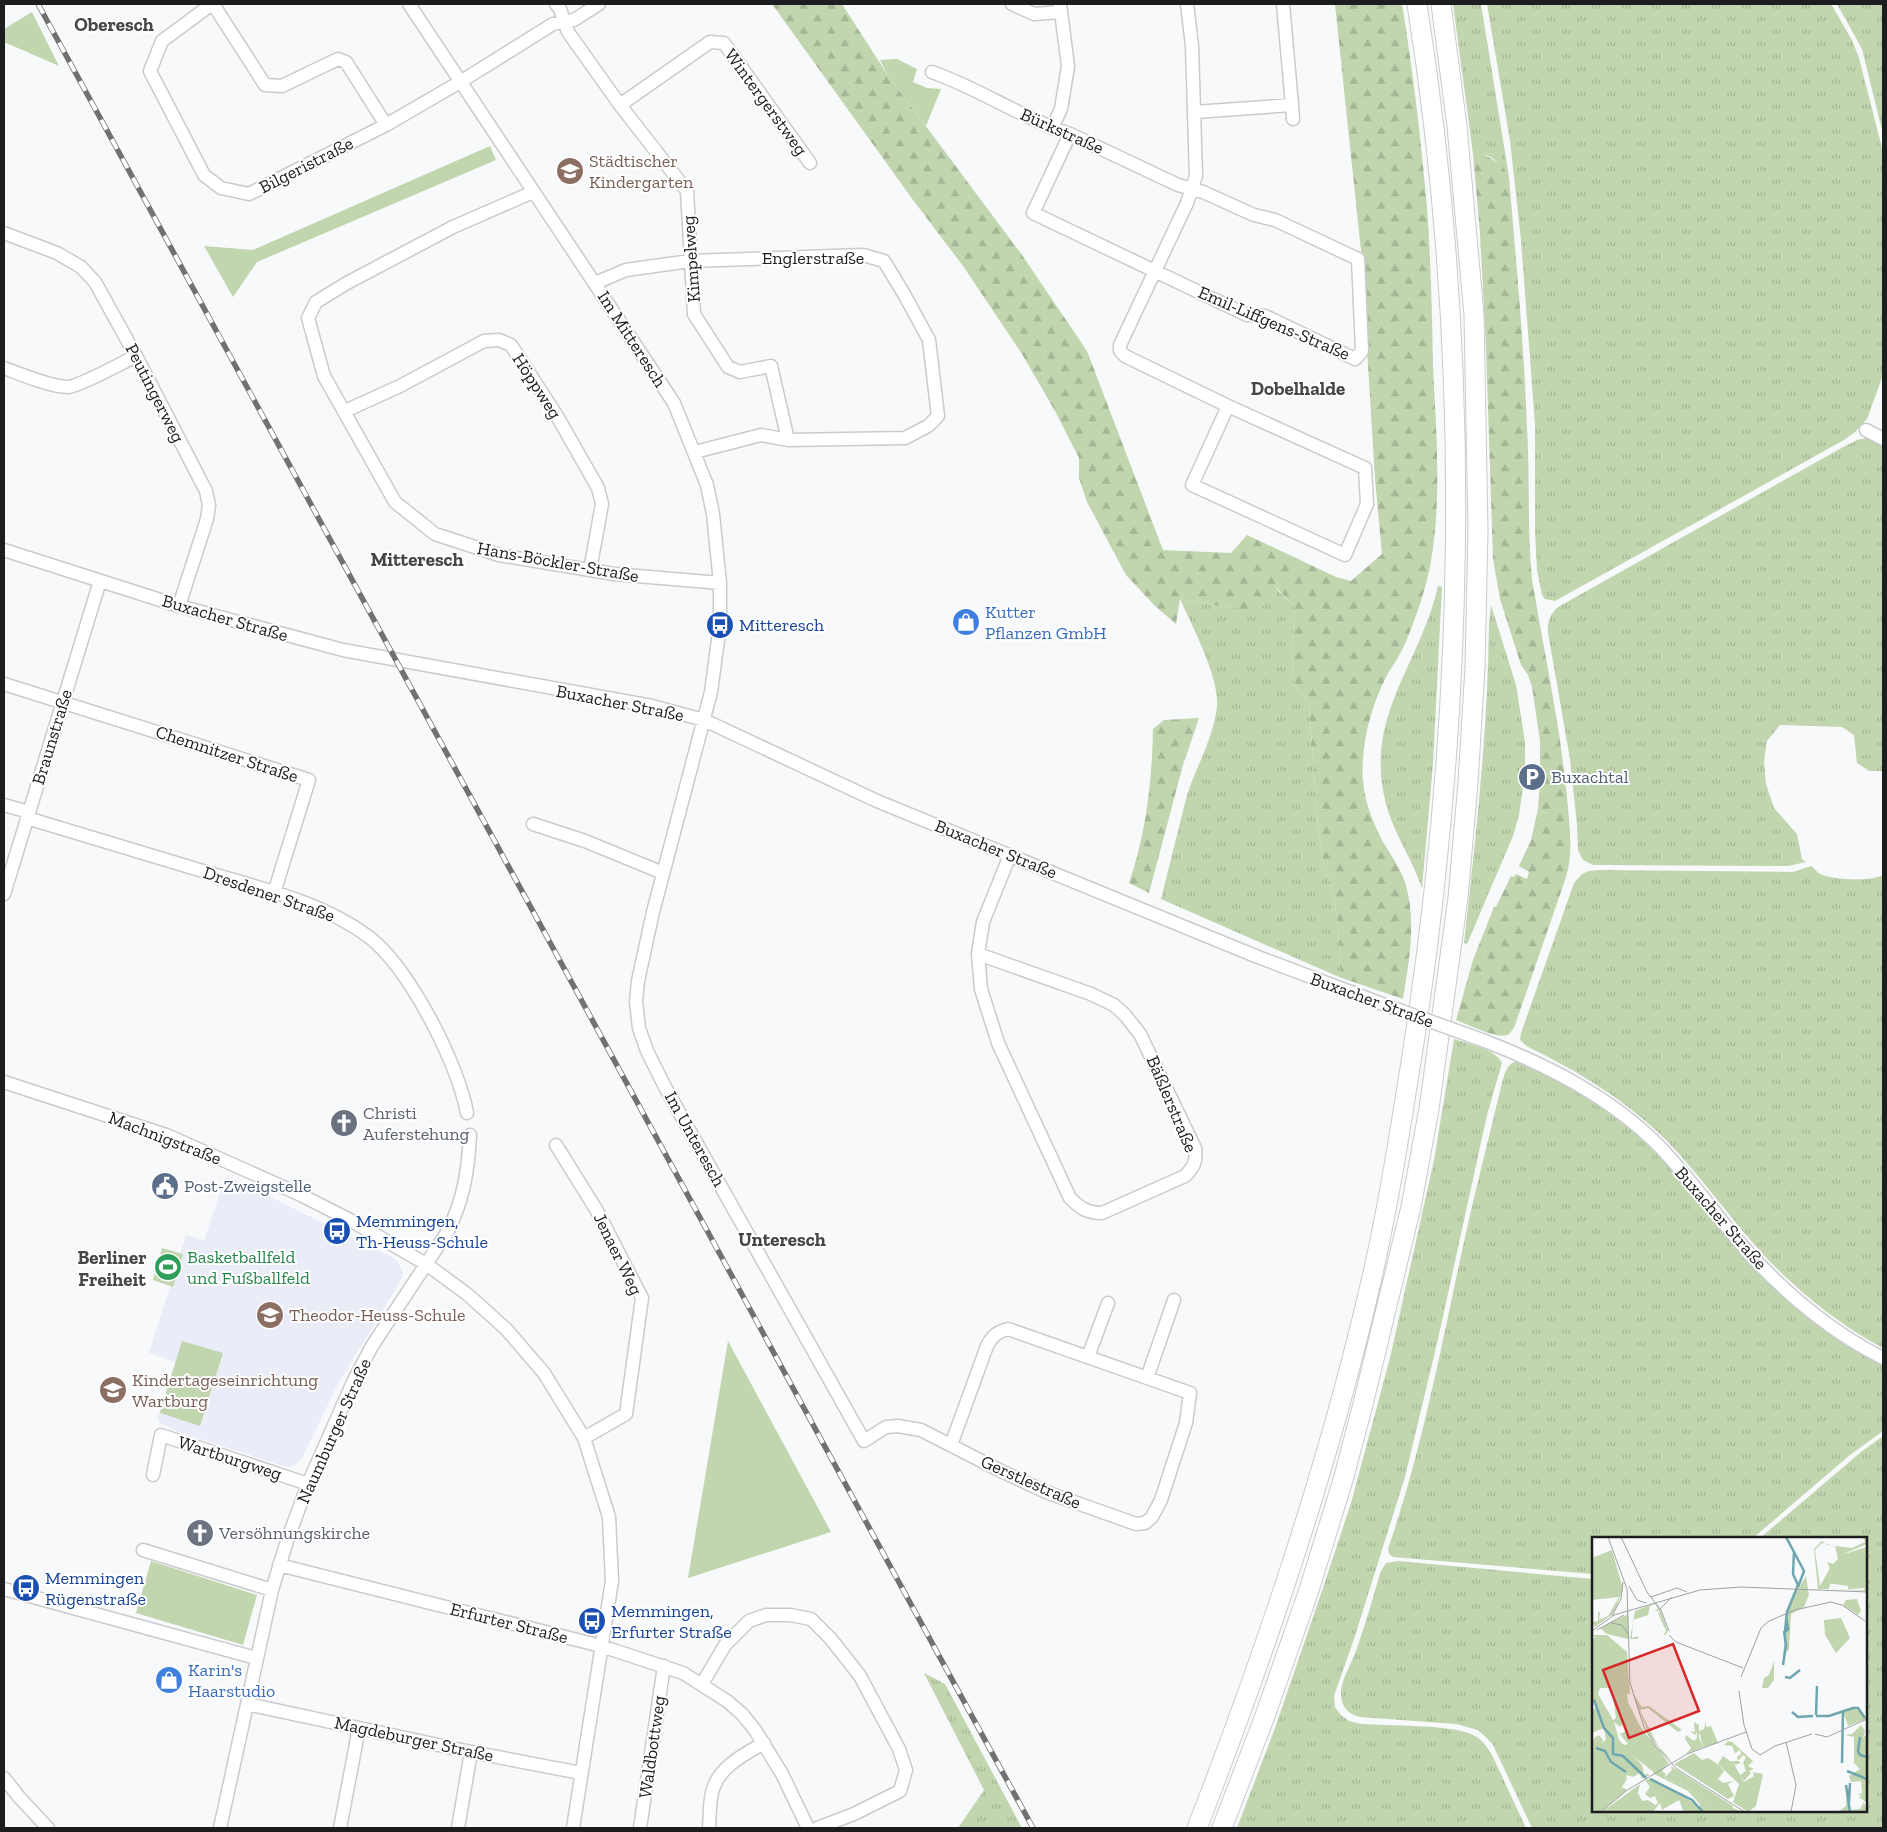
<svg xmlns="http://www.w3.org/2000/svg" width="1887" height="1832" font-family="'Zilla Slab',serif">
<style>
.built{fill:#eaedf7}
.grass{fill:url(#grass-tufts)}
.forest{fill:url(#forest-firs)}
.park{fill:#c1d5af}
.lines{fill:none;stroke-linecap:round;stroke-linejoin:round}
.minor-casing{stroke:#cacbcd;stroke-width:15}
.highway-casing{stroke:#cacbcd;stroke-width:21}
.minor{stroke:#fff;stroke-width:12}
.highway{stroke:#fff;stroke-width:19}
.rail-casing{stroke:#707172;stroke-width:5.5}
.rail{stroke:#fff;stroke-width:4;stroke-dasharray:11;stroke-linecap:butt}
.minor-bridge-casing{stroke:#cacbcd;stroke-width:15;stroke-linecap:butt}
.minor-bridge{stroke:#fff;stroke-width:12}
.labels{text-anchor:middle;stroke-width:4;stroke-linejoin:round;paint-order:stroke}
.street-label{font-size:18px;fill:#1c1d1e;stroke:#fff}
.education-label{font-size:18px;fill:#785e54;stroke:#fff;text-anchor:start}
.shop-label{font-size:18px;fill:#366cbe;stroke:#fff;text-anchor:start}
.transit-label{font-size:18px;fill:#164399;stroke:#fff;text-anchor:start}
.service-label{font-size:18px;fill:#4e5e75;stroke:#fff;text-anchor:start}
.worship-label{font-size:18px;fill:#5b616d;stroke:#fff;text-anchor:start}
.leisure-label{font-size:18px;fill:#27864d;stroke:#fff;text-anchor:start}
.neighbourhood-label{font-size:19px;font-weight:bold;fill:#454648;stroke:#fff}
.inset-river{fill:none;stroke:#6ea6af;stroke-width:2.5}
.inset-road{fill:none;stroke:#a0a1a3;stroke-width:1}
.view{fill:#d62828;fill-opacity:0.15;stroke:#d62828;stroke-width:2.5}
.inset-edge{fill:none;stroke:#1c1d1e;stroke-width:2.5}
</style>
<defs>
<pattern id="grass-tufts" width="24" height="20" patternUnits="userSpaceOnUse" patternTransform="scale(1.25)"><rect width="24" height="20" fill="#c1d5af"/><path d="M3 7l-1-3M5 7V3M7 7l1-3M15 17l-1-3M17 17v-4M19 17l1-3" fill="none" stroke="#a5b696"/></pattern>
<pattern id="forest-firs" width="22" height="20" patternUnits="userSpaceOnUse" patternTransform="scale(1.25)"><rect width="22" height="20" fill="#c1d5af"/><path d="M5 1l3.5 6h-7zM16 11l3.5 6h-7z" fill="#a5b696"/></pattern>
</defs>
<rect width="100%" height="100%" fill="#f8f9fb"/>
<path class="built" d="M226 1175 390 1256 398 1262 403 1272 402 1277 398 1285 337 1386 302 1458 294 1466 286 1467 271 1462 176 1431 159 1422 158 1417 175 1362 149 1353 186 1235 204 1240Z"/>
<path class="grass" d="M1453 4H1481L1509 177C1501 164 1489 151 1473 154Z
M1487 4H1831L1852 40 1859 58 1883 152V375L1867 419 1855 432 1844 440 1555 601 1545 599 1542 595 1537 570 1535 532V424L1521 240 1510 141Z
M1837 4H1883V134L1862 49Z
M1867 438 1883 443V771H1869L1857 763 1854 735 1842 727 1780 725 1767 741 1764 761 1766 784 1774 808 1797 834 1802 859 1806 862 1788 866 1593 865 1583 860 1578 850 1577 825 1570 759 1548 633C1547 622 1550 614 1558 607L1845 446 1857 440Z
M1438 586 1442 587 1433 764 1422 888C1412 859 1394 834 1386 804 1363 716 1420 666 1438 586Z
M1275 587 1295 608 1292 647 1293 684 1303 694 1309 705 1318 826 1323 861 1332 888 1337 918 1340 953 1339 977 1161 899 1187 795C1197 765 1213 739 1217 707 1220 678 1192 626 1180 599L1229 608Z
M1491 605 1516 685 1525 742V772L1519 815 1513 836 1467 944 1464 943C1476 836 1488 730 1489 622Z
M1811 866C1814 868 1817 872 1820 874 1835 880 1869 882 1883 875V1348C1836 1323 1795 1289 1759 1250 1727 1214 1700 1175 1666 1140 1627 1101 1578 1071 1528 1047L1520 1040 1521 1033 1574 883 1582 874 1589 871 1599 870 1793 872Z
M1454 1039C1468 1044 1495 1048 1502 1063L1487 1115 1438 1339 1405 1477 1353 1642 1334 1696 1335 1707 1341 1715 1349 1721 1361 1724C1388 1726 1451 1724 1473 1735 1482 1739 1487 1747 1492 1755L1526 1828H1237L1275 1728 1323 1588 1351 1503 1372 1425 1390 1358 1434 1160Z
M1519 1061C1562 1082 1604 1104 1640 1136 1684 1175 1715 1225 1754 1267 1791 1307 1835 1342 1883 1365V1431L1850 1455 1753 1538H1593V1574L1393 1557 1389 1554 1388 1549C1422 1450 1441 1348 1463 1246 1475 1191 1489 1137 1502 1083 1505 1073 1507 1062 1519 1061Z
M1883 1436V1828H1532L1492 1743 1478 1730 1456 1724 1360 1717C1349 1714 1342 1708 1341 1696 1340 1681 1351 1665 1356 1651 1365 1625 1373 1599 1380 1573L1386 1563 1398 1561 1593 1579V1811H1866V1538H1760L1861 1452Z
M924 1673 945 1684 1022 1828H958L984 1790Z"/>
<path class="forest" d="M772 4H842L887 74 1022 255 1087 351 1163 550 1231 553 1247 535 1336 577 1351 581 1382 554 1375 479 1361 251 1335 4H1402C1413 71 1421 140 1427 207 1431 260 1432 313 1433 366 1436 431 1442 497 1431 561 1426 589 1416 618 1405 644 1400 655 1393 665 1387 675 1374 701 1365 729 1363 758 1360 789 1369 815 1383 842 1391 856 1400 867 1405 882 1417 921 1409 960 1403 999L1339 977 1340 953 1337 918 1332 888 1323 861 1318 826 1309 705 1303 694 1293 684 1292 647 1295 608 1276 587 1260 610 1229 608 1180 599 1176 624 1155 606 1126 575 1087 502 1079 478V458L1055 411 1022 354 963 266 913 200Z
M1480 152 1502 165 1509 177C1516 260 1524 344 1527 427 1530 478 1527 528 1532 579 1544 652 1560 724 1567 797 1569 823 1574 852 1566 877L1514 1028C1513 1028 1510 1034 1509 1034 1500 1041 1467 1024 1456 1020L1473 960 1494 907H1496L1511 876 1514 877 1516 874 1527 879 1529 872 1519 866 1531 840 1538 809 1540 781V741L1532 687 1528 675 1521 665 1500 599 1493 559 1486 349 1480 234 1473 154Z
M1199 718 1183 765 1149 893 1129 883C1146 833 1152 782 1153 729L1164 720Z"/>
<path class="park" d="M32 12 59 66 4 42V29Z
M897 59 917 69 913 82 927 88 941 89 926 126 887 74 880 60Z
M490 146 496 160 257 262 233 297 204 246 253 250Z
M162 1248 183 1254 173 1287 153 1280Z
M182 1341 223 1353 200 1426 160 1413Z
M728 1341 831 1532 688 1578Z
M151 1561 257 1595 243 1645 136 1613Z"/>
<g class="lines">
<g class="minor-casing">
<path id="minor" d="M212 4 162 41 150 71 204 175 221 188 249 194 386 125 460 82 553 24 574 20 599 4
M213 4 265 85 282 86 338 59 346 62 386 125
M409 4 674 403 707 485 713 514 720 583V625L711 692 653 912 638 981 636 1002 639 1028 647 1051 665 1087 864 1441 886 1427 898 1426 921 1430 999 1470 1046 1492 1136 1524 1145 1523 1152 1517 1161 1500 1186 1423 1190 1393 1008 1329C997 1332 992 1336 987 1346L951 1445
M556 4 560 9 568 32 620 105 687 191 694 314 728 367 740 372 771 366 788 440
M1012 4 1034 14 1061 12
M1187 4 1192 46 1196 176 1187 203 1120 345V351L1125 356 1228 406 1365 468 1367 504 1345 555 1192 485 1228 406
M1283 4 1292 105
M932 72C980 89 1022 118 1070 134L1178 185 1203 192 1254 215 1275 220 1358 259 1362 351 1355 359 1265 316 1247 315 1033 213 1070 134
M620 105 710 42 724 43 810 163
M1195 112 1292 105 1293 119
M1052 128 1061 109 1068 66 1060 4
M533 192 453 227 347 283 316 302 308 318 324 376 395 502 435 534 499 555 614 574 720 583
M4 233 57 253 81 267 95 282 136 356 206 491 209 505 207 519 179 606
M595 283 626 270 690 261 863 255 884 261 904 294 929 340 938 416 928 426 905 438 788 440 761 435 695 452
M4 368C20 374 51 387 68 387 80 386 124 362 136 356
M345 411 400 386 484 341 499 340 511 345 557 416 598 488 602 504 590 570
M1866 430 1883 439
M4 550 179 606 343 650 652 706 704 720 877 801 1258 957 1385 1005
M4 684 309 780 274 893
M4 805 29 812
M27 818C90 837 153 856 216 875 268 890 325 904 369 937 409 968 458 1063 467 1113
M533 824 585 841 663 873
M4 894 100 581
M978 954 1091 994 1114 1005 1125 1015 1140 1034 1195 1148C1197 1161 1194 1167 1185 1176L1102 1213C1087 1213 1080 1208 1070 1198L998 1043 981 989 978 954 983 922 1010 855
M1485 1041C1549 1066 1610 1097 1659 1146 1691 1179 1717 1217 1747 1251 1786 1294 1831 1332 1883 1358
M4 1082 169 1136 301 1195 350 1220 426 1264 467 1294 506 1329 544 1373 584 1438 609 1517 612 1581 573 1828
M556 1145 597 1211 642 1298 626 1414 584 1438
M1088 1357 1108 1303
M1147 1378 1174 1300
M153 1475 161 1435 308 1484
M143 1550 272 1590
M279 1565 601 1646 683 1673 727 1701 742 1714 755 1730 782 1774 808 1828
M4 1589 256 1658
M702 1684 725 1645 749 1621 766 1615H790L811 1619 831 1639 860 1676 899 1749 906 1770 900 1791 854 1814 817 1828
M247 1704 471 1752 581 1773
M4 1778 19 1797 48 1828
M220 1828 272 1590 287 1541 308 1484 354 1380 372 1346 448 1231C464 1198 468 1171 470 1135
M340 1828 359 1728
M458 1828 471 1752
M640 1828 664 1666
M709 1828C710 1816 709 1801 713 1789 720 1766 745 1754 764 1743"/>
</g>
<g class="highway-casing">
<path id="highway" d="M1197 1828C1266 1651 1327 1471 1370 1286 1385 1222 1396 1157 1406 1093 1466 733 1474 364 1417 4
M1222 1828 1265 1716 1309 1590 1343 1480 1362 1408 1411 1207 1429 1109 1458 898 1468 783 1475 667 1478 530 1474 315 1457 126 1441 4"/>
</g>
<use href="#minor" class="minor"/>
<use href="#highway" class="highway"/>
<g class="rail-casing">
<path id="rail" d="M38 4 1033 1828"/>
</g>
<use href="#rail" class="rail"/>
<g class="minor-bridge-casing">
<path id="minor-bridge" d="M1385 1005 1485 1041"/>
</g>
<use href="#minor-bridge" class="minor-bridge"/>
</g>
<defs>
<g id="school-disc" transform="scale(1.4375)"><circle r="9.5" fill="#8d6e63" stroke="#fff"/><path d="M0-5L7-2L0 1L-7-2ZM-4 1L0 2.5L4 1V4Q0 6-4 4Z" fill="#fff"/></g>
<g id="shop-disc" transform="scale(1.4375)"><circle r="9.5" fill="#3f7fe0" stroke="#fff"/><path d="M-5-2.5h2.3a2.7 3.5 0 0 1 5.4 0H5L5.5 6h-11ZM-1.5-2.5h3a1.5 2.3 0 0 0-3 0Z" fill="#fff"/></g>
<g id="bus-disc" transform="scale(1.4375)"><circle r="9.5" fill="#1a4fb4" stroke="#fff"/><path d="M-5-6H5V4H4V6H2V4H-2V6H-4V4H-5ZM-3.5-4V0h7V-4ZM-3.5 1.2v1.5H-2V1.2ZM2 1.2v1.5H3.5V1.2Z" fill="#fff"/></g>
<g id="parking-disc" transform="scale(1.4375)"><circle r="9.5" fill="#5c6f8a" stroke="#fff"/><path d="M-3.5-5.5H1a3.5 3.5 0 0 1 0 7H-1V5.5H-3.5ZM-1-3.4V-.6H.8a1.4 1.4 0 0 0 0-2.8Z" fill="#fff"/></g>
<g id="church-disc" transform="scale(1.4375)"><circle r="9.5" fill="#6b7280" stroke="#fff"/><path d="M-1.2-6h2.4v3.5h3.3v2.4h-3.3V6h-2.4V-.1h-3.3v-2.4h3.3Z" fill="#fff"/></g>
<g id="civic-disc" transform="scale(1.4375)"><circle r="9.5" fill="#5c6f8a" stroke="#fff"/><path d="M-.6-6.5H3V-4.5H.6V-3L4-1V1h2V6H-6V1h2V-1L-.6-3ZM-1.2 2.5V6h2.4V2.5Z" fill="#fff"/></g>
<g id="stadium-disc" transform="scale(1.4375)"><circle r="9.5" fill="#2e9e5b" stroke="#fff"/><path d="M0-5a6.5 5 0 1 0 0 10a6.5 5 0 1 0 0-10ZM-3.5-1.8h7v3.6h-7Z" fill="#fff"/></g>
</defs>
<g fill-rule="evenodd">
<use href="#school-disc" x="570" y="171"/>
<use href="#shop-disc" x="966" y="622"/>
<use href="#bus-disc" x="720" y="625"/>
<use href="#parking-disc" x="1532" y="777"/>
<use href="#church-disc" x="344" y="1123"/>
<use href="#civic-disc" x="165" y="1186"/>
<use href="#bus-disc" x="337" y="1231"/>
<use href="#stadium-disc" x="168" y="1267"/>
<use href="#school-disc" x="270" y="1315"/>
<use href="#school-disc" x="113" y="1390"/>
<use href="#church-disc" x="200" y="1533"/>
<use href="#bus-disc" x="26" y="1588"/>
<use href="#bus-disc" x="592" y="1621"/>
<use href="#shop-disc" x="169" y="1680"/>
</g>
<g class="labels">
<g class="street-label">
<text transform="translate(766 102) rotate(54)" y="6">Wintergerstweg</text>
<text transform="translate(1062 131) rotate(24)" y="6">Bürkstraße</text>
<text transform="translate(306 165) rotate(-27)" y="6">Bilgeristraße</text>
<text x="813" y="264">Englerstraße</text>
<text transform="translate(691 259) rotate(-94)" y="6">Kimpelweg</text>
<text transform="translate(1274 323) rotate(23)" y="6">Emil-Liffgens-Straße</text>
<text transform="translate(632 339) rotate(57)" y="6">Im Mitteresch</text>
<text transform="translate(537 386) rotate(57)" y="6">Höppweg</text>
<text transform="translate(155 393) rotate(63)" y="6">Peutingerweg</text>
<text transform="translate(558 562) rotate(10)" y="6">Hans-Böckler-Straße</text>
<text transform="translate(225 618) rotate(16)" y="6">Buxacher Straße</text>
<text transform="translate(620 703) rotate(11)" y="6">Buxacher Straße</text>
<text transform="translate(52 737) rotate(-73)" y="6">Braunstraße</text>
<text transform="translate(227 754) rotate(18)" y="6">Chemnitzer Straße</text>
<text transform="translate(996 849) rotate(22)" y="6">Buxacher Straße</text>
<text transform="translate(269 894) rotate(19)" y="6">Dresdener Straße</text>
<text transform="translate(1372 1000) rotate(20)" y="6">Buxacher Straße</text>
<text transform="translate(1172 1104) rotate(67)" y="6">Bäßlerstraße</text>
<text transform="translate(165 1138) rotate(21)" y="6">Machnigstraße</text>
<text transform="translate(695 1139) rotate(61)" y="6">Im Unteresch</text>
<text transform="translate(1721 1218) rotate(49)" y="6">Buxacher Straße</text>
<text transform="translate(618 1254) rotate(64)" y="6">Jenaer Weg</text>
<text transform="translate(334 1431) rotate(-66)" y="6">Naumburger Straße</text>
<text transform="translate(230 1458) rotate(18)" y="6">Wartburgweg</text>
<text transform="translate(1031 1482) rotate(24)" y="6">Gerstlestraße</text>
<text transform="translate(509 1623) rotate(14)" y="6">Erfurter Straße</text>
<text transform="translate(414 1739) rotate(12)" y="6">Magdeburger Straße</text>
<text transform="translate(652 1747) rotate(-82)" y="6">Waldbottweg</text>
</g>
<g class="education-label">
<text x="589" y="167">Städtischer<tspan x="589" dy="21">Kindergarten</tspan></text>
<text x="289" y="1321">Theodor-Heuss-Schule</text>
<text x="132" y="1386">Kindertageseinrichtung<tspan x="132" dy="21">Wartburg</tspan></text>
</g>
<g class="shop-label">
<text x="985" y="618">Kutter<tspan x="985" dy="21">Pflanzen GmbH</tspan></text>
<text x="188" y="1676">Karin's<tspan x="188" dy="21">Haarstudio</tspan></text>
</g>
<g class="transit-label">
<text x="739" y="631">Mitteresch</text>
<text x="356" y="1227">Memmingen,<tspan x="356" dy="21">Th-Heuss-Schule</tspan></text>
<text x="45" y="1584">Memmingen<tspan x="45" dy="21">Rügenstraße</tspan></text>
<text x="611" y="1617">Memmingen,<tspan x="611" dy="21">Erfurter Straße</tspan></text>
</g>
<g class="service-label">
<text x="1551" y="783">Buxachtal</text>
<text x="184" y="1192">Post-Zweigstelle</text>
</g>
<g class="worship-label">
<text x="363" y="1119">Christi<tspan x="363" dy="21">Auferstehung</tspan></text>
<text x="219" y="1539">Versöhnungskirche</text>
</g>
<g class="leisure-label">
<text x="187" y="1263">Basketballfeld<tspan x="187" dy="21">und Fußballfeld</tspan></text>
</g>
<g class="neighbourhood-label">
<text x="114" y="31">Oberesch</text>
<text x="1298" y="395">Dobelhalde</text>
<text x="417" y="566">Mitteresch</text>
<text x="782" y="1246">Unteresch</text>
<text x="112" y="1264">Berliner<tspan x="112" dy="22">Freiheit</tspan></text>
</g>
</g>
<g transform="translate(1592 1537)">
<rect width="275" height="275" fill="#f8f9fb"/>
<path d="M271 0H275V7L249 18 275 10V54L238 52 272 53 273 51 256 52V49L242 47H238L237 52H226L222 12 230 4 235 8 260 11 273 5ZM230 6 243 9 246 22 241 27 235 25 238 31 228 49 223 13ZM20 13 31 52 22 76 3 90 0 85 6 84V75H8L7 83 16 79 27 60 0 63V21ZM63 66 68 72 76 94 74 97 71 99 74 94 66 76 68 74H62L66 72 63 67 58 69 56 78 41 83 40 101 46 99V102H38L43 74ZM36 77V102L15 97 8 91ZM0 98H15L35 115 38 157H35L36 165 48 189 78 228 72 226 59 233 41 219 36 225 50 235V239L54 238V236L58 238 50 242 48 236 41 240 34 238 35 242 30 250 35 253 9 275H0V209L2 201 7 198 11 203 9 207 14 202 12 191 0 196V173L6 170 0 162V101H4ZM8 151H17L21 161 24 181 21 183 6 157ZM22 185 28 190 32 185 34 194 28 197 36 207 32 208 27 203ZM269 188 273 194 271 201 275 197V238L272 240H275V266L267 260 270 258H265L270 256 269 244 259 245 257 239 268 232 262 226V200L253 198 260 197ZM136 204 140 205 161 224 156 229 162 232 157 234 159 236 152 244 148 238 154 234 151 226 154 220 151 218 146 224 149 226 143 228 138 224H146L145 220 149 217 148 213 143 216 140 209 132 208ZM102 216 110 223 116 221 127 228 132 234 126 242 131 246 142 244 136 247 142 259 136 262 82 227ZM79 229 141 269V271L150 275H121L93 248 72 241 80 233ZM60 241 107 269 109 267 116 274 92 275 87 263 70 273 68 266 61 275H10L48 247 46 256 50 264 56 263 63 268 66 266 63 259 58 261 53 257 58 250 53 243ZM255 252H258V273L268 272 272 265 275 275H246L254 269Z" fill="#c1d5af" fill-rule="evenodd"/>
<path d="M41 157 50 170 57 169 90 193 86 195 56 171 48 173 66 209 81 225 70 216 57 198ZM102 185 107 188V201L111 210 94 217 99 211 93 202 94 198 102 204 105 201V195L103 198 98 194 103 195ZM131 219 142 227 152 245 162 239 161 235 171 237 164 269 156 275 141 265 147 247 126 227ZM72 226 76 227 70 234 74 237 72 241 93 248 121 275H115L96 254 62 237 59 231Z" fill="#c1d5af"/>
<path d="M249 81 258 101 244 116 233 98 232 83Z" fill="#c1d5af"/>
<path d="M214 39 217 58 212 70 199 77 197 112 191 119 196 69ZM182 124V143L176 151H170L172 141 177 138ZM114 184V190L119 189 126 206 111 210 107 194 112 192Z" fill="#c1d5af"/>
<path d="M265 62 269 74 266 78 251 68 254 63ZM257 171 266 173 274 182 256 189 251 174ZM41 219 50 228 53 240 33 222Z" fill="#c1d5af"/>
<path class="inset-river" d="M202 15 212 34 206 50M193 94 195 75 206 48 201 37 202 15 194 0M192 96 196 92 194 80M191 128 194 108 192 94M193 140 198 141 208 133M2 163 12 191 21 201V217L31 219 54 241M200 175 206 180 221 179M224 178 225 149M224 179H237L261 171H266L273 181M268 200 266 214 268 218 275 220M4 211 13 214 19 225 34 235M250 226 251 173M255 234 275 242M58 242 100 263 111 275M254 248 258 275M257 265 258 246"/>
<path class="inset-road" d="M16 0 35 52 38 146 52 190 64 210 85 232 153 275M29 0 55 55 69 73 77 94M37 49 45 63 54 66M59 60 85 51 95 55M68 72 80 60M20 79 29 62 31 45M19 86 30 88 36 97M5 93 32 78M0 94 22 78 108 53 149 50 275 55M77 98 84 105 151 131M149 140 169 91 177 84 203 73 239 65 250 68 273 84M147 154 152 188 160 212 168 218 183 209 220 197M223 197 235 200 275 182M194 205 204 248 199 275M9 275 34 254 95 217 154 195"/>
<path class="view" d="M81 107 107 174 37 201 11 133Z"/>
<rect width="275" height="275" class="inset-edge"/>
</g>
<rect width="1887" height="1832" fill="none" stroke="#1c1d1e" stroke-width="10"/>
</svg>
